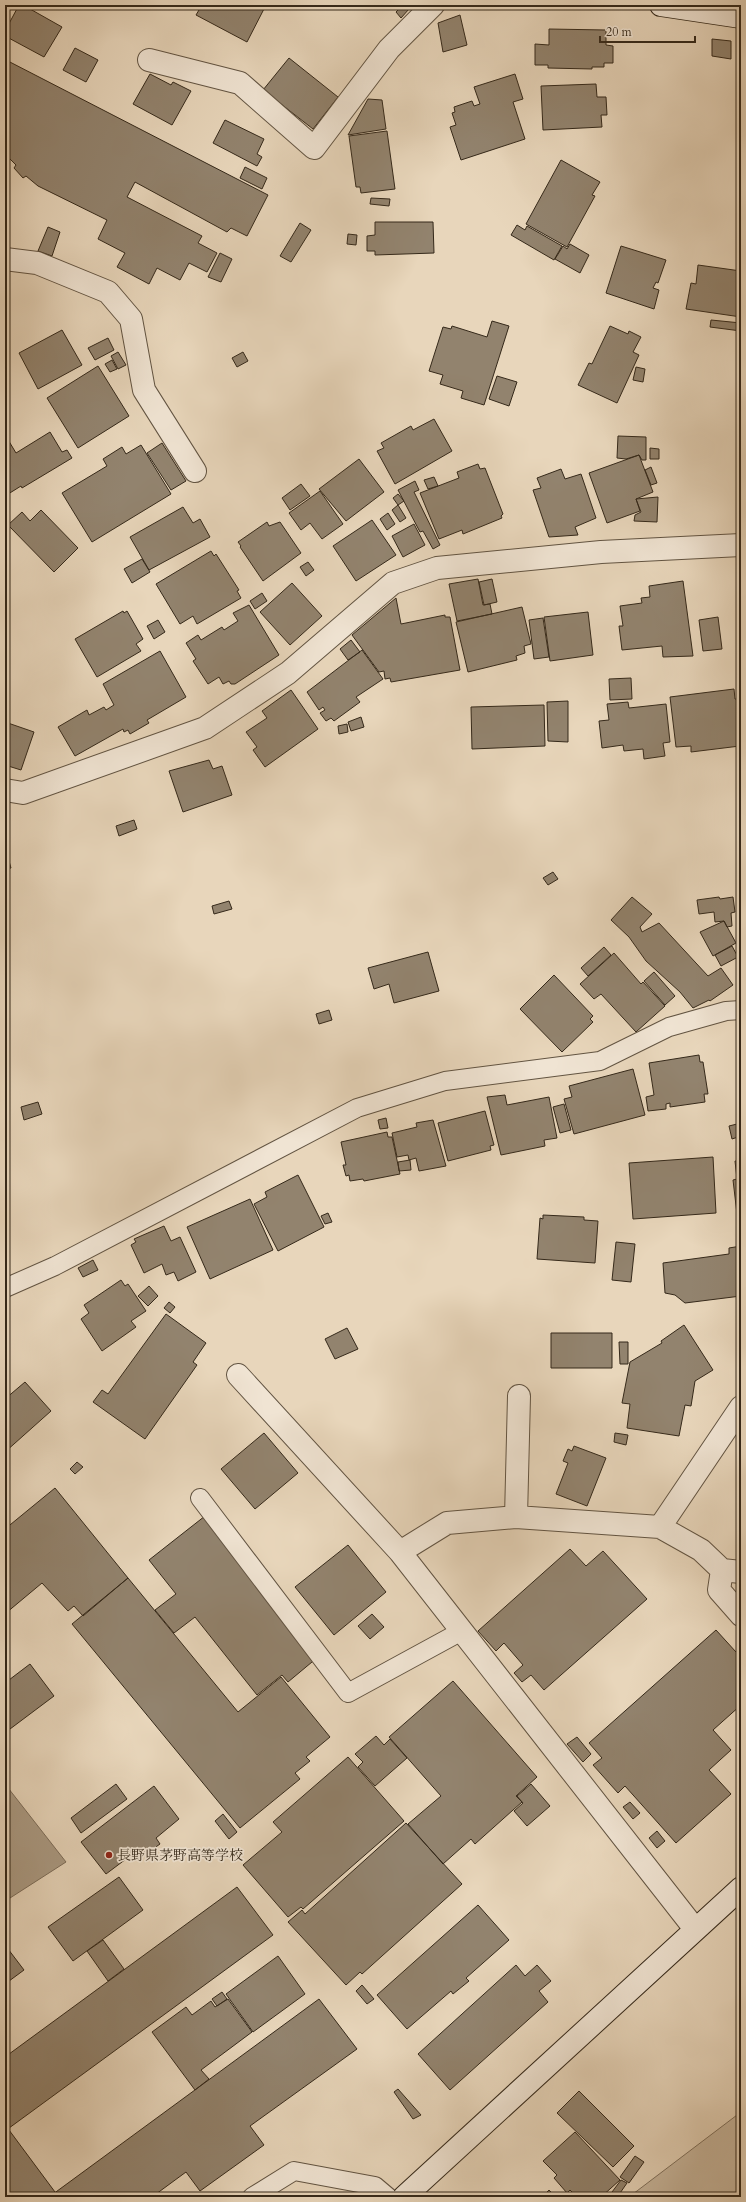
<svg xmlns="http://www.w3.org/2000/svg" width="746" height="2202" font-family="Cardo,'Noto Serif JP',serif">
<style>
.green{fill:#cab9a0;stroke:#80715d}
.water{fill:#ab9b84;stroke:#7c6d5a}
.building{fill:#92836e;stroke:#35291a}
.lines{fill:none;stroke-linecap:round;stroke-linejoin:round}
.lane-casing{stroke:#625442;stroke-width:20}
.street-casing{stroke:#625442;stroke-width:24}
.secondary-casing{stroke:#35291a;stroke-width:24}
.lane{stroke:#f0e4d3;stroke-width:18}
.street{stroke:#f0e4d3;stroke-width:22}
.secondary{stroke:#f0e4d3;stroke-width:22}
.poi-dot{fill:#8f2418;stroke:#f0e4d3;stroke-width:1.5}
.labels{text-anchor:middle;stroke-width:3.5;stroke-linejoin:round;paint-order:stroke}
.poi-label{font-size:14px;fill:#35291a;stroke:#f0e4d3;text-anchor:start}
</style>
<rect width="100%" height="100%" fill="#e8d6bb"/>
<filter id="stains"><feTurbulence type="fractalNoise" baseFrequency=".005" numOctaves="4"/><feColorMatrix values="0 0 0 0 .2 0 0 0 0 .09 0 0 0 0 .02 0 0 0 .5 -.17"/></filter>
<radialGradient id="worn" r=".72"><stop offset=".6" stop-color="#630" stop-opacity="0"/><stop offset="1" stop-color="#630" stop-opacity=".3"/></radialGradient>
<path class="green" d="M741 2112V2197H629Z"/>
<path class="water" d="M5 1784 66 1862 10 1898 5 1891Z"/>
<path class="building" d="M19 5H23L62 27 44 57 5 36V31Z
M202 5H266L247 42 196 15Z
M403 5 409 9 401 18 396 12Z
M460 15 467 45 443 52 438 23Z
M549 29 606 30V45L613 46V63H604V67H592V69L548 68V65H535V44L549 45Z
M712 39 731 41V59L712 56Z
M75 48 98 60 86 82 63 70Z
M289 58 338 97 313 129 263 90Z
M6 60 268 195 247 236 231 228 227 232 135 182 127 197 202 236 198 243 217 253 207 272 189 263 180 280 157 268 149 284 117 267 125 253 98 239 107 220 38 186 26 176 23 178 14 168 16 165 5 154Z
M150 74 171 85 173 82 191 91 172 125 133 104Z
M515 74 523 99 513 102 525 139 461 160 450 127 456 125 452 113 455 112 454 107 472 101 474 106 480 104 474 87Z
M596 84 597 97H606L607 115H601L602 127 543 130 541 86Z
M368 99 382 100 386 129 348 135Z
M225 120 264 139 257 154 262 157 257 166 213 143Z
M387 131 395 189 361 193 360 187H356L349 136Z
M561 160 600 182 592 195 595 196 567 247 526 224Z
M245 167 267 178 262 189 240 178Z
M371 198 390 199 389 206 370 204Z
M375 222H433L434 253 375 255V251H367V236L375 235Z
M300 223 311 230 291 262 280 256Z
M517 225 525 230 527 226 562 246 554 260 511 235Z
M48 227 60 232 52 256 38 251Z
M348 234 357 235 356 245 347 244Z
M570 244 589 255 580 273 555 259 563 246 567 249Z
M621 246 666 260 658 283 656 282 653 288 659 290 654 309 606 293Z
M220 253 232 259 221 282 208 277Z
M698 265 741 271V317L686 309 691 283 696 284Z
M711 320 741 323V331L710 327Z
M492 321 509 326 484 405 461 398 463 391 440 384 443 375 429 371 443 327 451 329 452 326 487 337Z
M610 326 628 334 629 331 641 337 633 352 639 355 617 403 578 385 589 363 592 364Z
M62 330 82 365 38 389 19 353Z
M108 338 114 350 95 360 88 348Z
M118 352 126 365 118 369 111 356Z
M243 352 248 361 237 367 232 358Z
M112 360 117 369 110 372 105 364Z
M98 366 129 416 78 448 47 398Z
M636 367 645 369 643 382 633 380Z
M497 376 517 382 509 406 489 399Z
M434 419 452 451 395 484 377 451 384 448 381 443 411 426 413 430Z
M50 432 62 452 67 450 72 458 22 488 21 486 5 496V440L7 438 16 453Z
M618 436 646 437V460H642L639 455 626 459 617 458Z
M162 443 186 481 171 490 147 453Z
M141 445 171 494 92 542 62 493 107 466 103 459 122 447 126 454Z
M650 448 659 449V459H650Z
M639 455 653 492 636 499 640 511 607 523 589 473Z
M359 459 384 492 346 521 319 489Z
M478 464 480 469 485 468 503 514 501 516 502 518 463 534 462 530 439 539 420 493 459 478 457 472Z
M651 467 657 483 651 485 645 470Z
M561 469 565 479 581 474 596 518 575 527 578 535 549 537 533 490 541 488 537 478Z
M434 477 438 486 428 489 424 480Z
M415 481 419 490 414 492 440 545 433 549 423 531 420 532 398 490Z
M301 484 310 496 290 510 282 498Z
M320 491 343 524 322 539 310 523 301 530 289 513Z
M398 494 404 501 398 505 393 498Z
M658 497 657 522 634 521 635 515 641 512 636 499Z
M398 505 406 518 400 522 392 510Z
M183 507 193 523 200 519 210 537 149 570 130 537Z
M41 510 78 548 54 572 8 525 22 512 30 521Z
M388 513 395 524 387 530 380 519Z
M372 520 396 555 356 581 333 546Z
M267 522 269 526 280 522 301 553 263 581 240 547 241 546 238 542Z
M414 524 425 545 403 557 392 536Z
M211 551 214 556 216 554 239 590 237 591 241 598 197 624 193 616 180 624 156 584Z
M142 559 150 572 132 583 124 569Z
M308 562 314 570 306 576 300 567Z
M478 579 483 605 490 604 492 614 457 621 449 584Z
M492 579 497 602 484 605 479 582Z
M683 581 693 656 663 657 662 646 622 650 619 626H623L620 606 642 603 641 598 650 597 649 586Z
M292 583 322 616 290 645 260 612Z
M262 593 267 601 255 609 250 601Z
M396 598 401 624 445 615V617H450L460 670 391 682 390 678 385 679 384 671 379 672 352 635Z
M249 605 279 655 235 684H231L229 681 223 684 219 677 208 684 193 661 196 659 186 643 198 635 201 640 222 627 224 630 238 621 233 613Z
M522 607 531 644 524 646 525 653 516 656 517 660 468 672 456 622Z
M123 611 124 613 127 611 143 639 136 644 141 651 97 677 75 639Z
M588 612 593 655 550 661 544 617Z
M718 617 722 649 703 651 699 620Z
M543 618 549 657 534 659 529 620Z
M158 620 165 632 154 639 147 626Z
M351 640 360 652 348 660 340 649Z
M362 650 383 679 356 697 360 702 334 721 331 718 326 721 320 713 325 710 323 707 319 710 307 692Z
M160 651 186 697 147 720 149 723 130 734 128 730 124 732 123 729 75 756 58 727 87 710 89 715 104 707 106 710 114 705 103 684Z
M631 678 632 699 610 700 609 679Z
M734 689 735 699H740L741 706 740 746 691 752V746L676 747 670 697Z
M291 690 318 729 265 767 253 750 257 747 246 732 267 718 262 711Z
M568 701V742L548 741 547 702Z
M628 702 629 708 666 704 670 742 663 743 665 756 644 759 643 749 624 751 623 745 602 748 599 721 609 720 607 704Z
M544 705 545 746 472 749 471 707Z
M361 717 364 727 351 731 348 722Z
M5 722 34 732 21 770 5 765Z
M347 724 348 732 339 734 338 726Z
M209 760 213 769 222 766 232 795 183 812 169 771Z
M134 820 137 829 119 836 116 826Z
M9 861 11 868 5 869V862Z
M553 872 558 879 548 885 543 878Z
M632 897 652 914 640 927 642 932 659 923 708 976 721 968 733 985 710 1001 709 1000 693 1008 680 992 646 961 629 937 611 920Z
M719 897 720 899 733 897 735 912 731 913 732 926 727 927 724 921 715 922 714 912 699 914 697 900Z
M229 901 232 909 214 914 212 906Z
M724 921 736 943 713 956 700 932Z
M732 946 738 957 721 966 715 955Z
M604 947 611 955 588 976 581 968Z
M428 952 439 991 394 1003 389 984 374 989 368 968Z
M614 953 641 984 643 982 665 1006 636 1032 601 994 594 999 580 984Z
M654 972 675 996 665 1005 644 981Z
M554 975 593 1016 590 1019 593 1022 562 1052 520 1009Z
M329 1010 332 1020 319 1024 316 1014Z
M699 1055 700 1062H703L708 1094H704L705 1102 670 1107V1103L666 1104V1109L648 1111 646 1097 654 1095 649 1063Z
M633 1069 645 1115 574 1134 564 1099 572 1097 569 1086Z
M505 1095 507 1105 549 1097 557 1138 544 1140 545 1146 501 1155 487 1097Z
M38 1102 42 1114 24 1120 21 1107Z
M564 1104 571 1130 560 1133 553 1107Z
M485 1111 494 1145 490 1146 491 1150 448 1161 438 1123Z
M386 1118 388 1128 380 1129 378 1120Z
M433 1120 446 1166 419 1171 416 1158 409 1160 408 1155 397 1157 392 1133 417 1127 416 1123Z
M741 1123V1136L732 1139 729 1126Z
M387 1132 388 1137H392L400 1174 364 1181 363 1179 350 1181 349 1175 346 1176 343 1165H346L341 1142Z
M713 1157 716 1213 633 1219 629 1163Z
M410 1160 411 1170 399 1171 398 1162Z
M735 1161H741V1213L737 1214 733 1180 737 1179Z
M298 1175 324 1227 278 1251 254 1204 267 1197 265 1192Z
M250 1199 273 1250 210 1279 187 1227Z
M328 1213 332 1222 325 1224 321 1216Z
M543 1215 584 1217V1220L598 1221 595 1263 537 1259 540 1218 543 1219Z
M164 1226 171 1241 180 1237 196 1272 178 1281 174 1272 166 1275 162 1264 144 1273 131 1245 136 1242 134 1239Z
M616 1242 635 1244 631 1282 612 1280Z
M741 1246V1296L685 1303 675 1295 665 1293 663 1263 729 1254V1248Z
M93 1260 98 1270 83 1277 78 1268Z
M121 1280 125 1286 128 1284 146 1311 131 1321 136 1327 102 1351 81 1319 89 1313 84 1305Z
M149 1286 158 1296 148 1306 138 1296Z
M169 1302 175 1307 170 1313 164 1308Z
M166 1314 206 1343 193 1362 197 1365 145 1439 93 1402 102 1390 108 1394Z
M684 1325 713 1370 695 1381 691 1406 685 1405 679 1436 627 1428 630 1404 622 1403 630 1362 662 1343 661 1341Z
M347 1328 358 1349 335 1359 325 1339Z
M551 1333H612V1368H551Z
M619 1342H628V1364H620Z
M25 1382 51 1411 5 1452V1399Z
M264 1433 298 1473 255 1509 221 1469Z
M615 1433 628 1435 626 1445 614 1442Z
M574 1446 606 1458 587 1506 556 1494 568 1463 563 1461 568 1449 572 1451Z
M77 1462 83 1467 75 1474 70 1469Z
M55 1488 128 1578 83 1616 74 1606 68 1611 42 1583 6 1613 5 1529Z
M205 1516 318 1657 288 1682 282 1675 257 1695 195 1617 174 1633 155 1610 176 1594 149 1560Z
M348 1545 386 1592 334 1635 295 1587Z
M570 1549 586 1566 603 1551 647 1599 544 1690 531 1675 522 1682 514 1673 523 1665 504 1643 496 1651 478 1631Z
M128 1578 238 1712 281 1677 330 1737 306 1757 310 1761 295 1773 300 1779 240 1828 72 1624Z
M372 1614 384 1627 370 1639 358 1626Z
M716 1630 736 1652 741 1650V1705L713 1730 731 1750 709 1770 731 1794 676 1843 625 1786 618 1793 593 1765 602 1758 589 1743Z
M30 1664 54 1696 6 1732 5 1683Z
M453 1681 537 1777 516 1796 522 1802 475 1844 471 1839 443 1864 408 1824 441 1796 389 1737Z
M376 1736 384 1745 390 1739 407 1758 375 1786 358 1767 363 1762 355 1754Z
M577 1737 591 1754 583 1762 567 1744Z
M348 1757 404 1821 303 1909 301 1907 288 1917 243 1865 282 1832 273 1822Z
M116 1784 127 1799 81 1833 71 1818Z
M531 1784 550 1806 527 1826 514 1811 523 1803 517 1796Z
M154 1786 179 1819 156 1838 160 1844 143 1856 138 1850 106 1874 81 1842Z
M630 1802 640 1813 633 1819 623 1807Z
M223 1814 237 1832 229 1839 215 1821Z
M406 1823 462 1884 362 1974 360 1972 346 1985 288 1922 302 1910 305 1914Z
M657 1831 665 1841 657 1848 649 1838Z
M119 1877 143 1910 73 1961 48 1927Z
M237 1887 273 1935 5 2131V2057Z
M478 1905 509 1940 466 1978 469 1981 453 1994 451 1991 407 2029 377 1995Z
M103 1940 124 1969 108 1981 87 1951Z
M5 1945 24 1970 5 1984Z
M278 1956 305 1994 253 2032 226 1994Z
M516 1965 525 1976 537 1965 551 1981 539 1991 548 2002 450 2090 418 2054Z
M362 1985 374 1999 367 2004 356 1991Z
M222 1992 227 1999 217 2006 212 1999Z
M228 1999 252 2032 201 2070 209 2079 195 2090 152 2032 186 2007 192 2015 211 2001 215 2007Z
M319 1999 357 2049 250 2126 264 2145 200 2191 186 2172 152 2197H49Z
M398 2089 421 2115 413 2119 394 2092Z
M579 2091 634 2146 613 2167 557 2113Z
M9 2130 55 2192 48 2197H5V2133Z
M575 2132 620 2180 601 2197H577L570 2190 567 2193 554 2178 557 2175 543 2161Z
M635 2156 644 2162 629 2183 620 2177Z
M621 2180 627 2183 618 2196 612 2192Z
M549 2190 556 2197H542Z"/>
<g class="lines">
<g class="lane-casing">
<path id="lane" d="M5 1288 55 1266 357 1108 445 1081 600 1061 669 1027 726 1011 741 1010
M200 1498 348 1693 460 1632
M252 2197 294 2171 375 2186 388 2197"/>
</g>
<g class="street-casing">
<path id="street" d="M149 60 240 83 314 148 389 49 433 5
M5 259 37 263 108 292 131 319 144 390 195 471
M5 790 23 793 205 728 288 673 393 583 437 568 601 552 741 545
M238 1375 400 1552 695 1929
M516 1517 519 1396
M660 1527 741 1407
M400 1552 447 1523 516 1517 660 1527 701 1550 722 1570 741 1572
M722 1570 719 1590 741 1615"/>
</g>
<g class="secondary-casing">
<path id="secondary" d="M661 5 741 17
M404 2197 741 1888"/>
</g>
<use href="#lane" class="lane"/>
<use href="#street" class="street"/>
<use href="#secondary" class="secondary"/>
</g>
<circle class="poi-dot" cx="109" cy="1855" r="4"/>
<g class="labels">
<g class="poi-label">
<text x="117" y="1860">長野県茅野高等学校</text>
</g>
</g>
<rect width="746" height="2202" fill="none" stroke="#e8d6bb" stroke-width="20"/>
<rect x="6" y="6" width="734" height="2190" fill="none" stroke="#35291a" stroke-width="2"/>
<rect x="10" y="10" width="726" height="2182" fill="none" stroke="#35291a"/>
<path d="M600 36v6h95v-6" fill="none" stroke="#35291a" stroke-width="2"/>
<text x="606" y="36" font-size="12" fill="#35291a" stroke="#f0e4d3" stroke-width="3" paint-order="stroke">20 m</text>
<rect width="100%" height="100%" filter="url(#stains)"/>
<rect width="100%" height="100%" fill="url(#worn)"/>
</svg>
